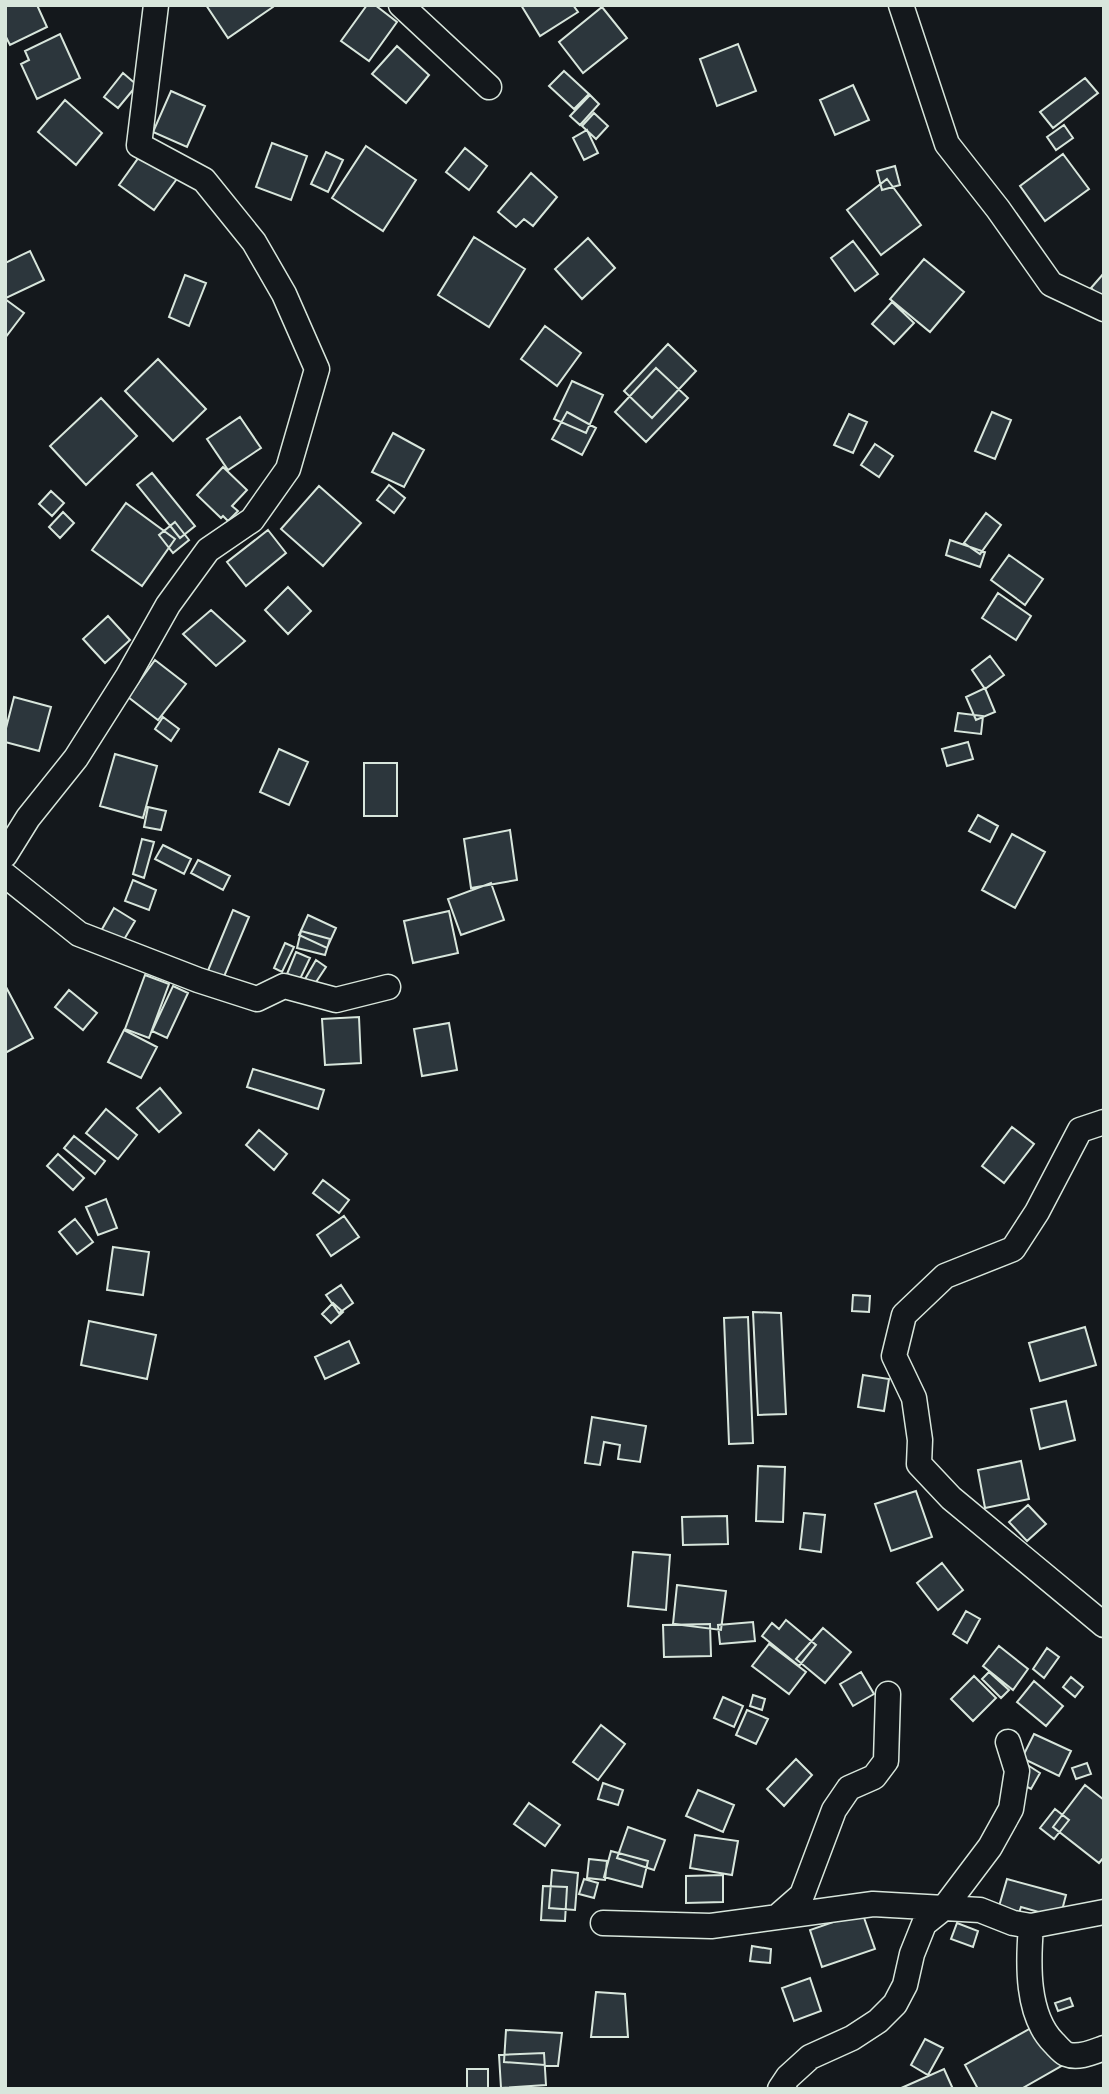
<svg xmlns="http://www.w3.org/2000/svg" width="1109" height="2094" font-family="'Roboto Condensed',sans-serif">
<style>
.building{fill:#2c363c;stroke:#d8e6dc;stroke-width:2}
.lines{fill:none;stroke-linecap:round;stroke-linejoin:round}
.minor-casing{stroke:#d8e6dc;stroke-width:27}
.minor{stroke:#14181c;stroke-width:24}
</style>
<rect width="100%" height="100%" fill="#14181c"/>
<path class="building" d="M5 5H37L47 27 10 45 5 35Z
M206 5H272L273 7 228 38Z
M367 5H375L397 22 369 61 341 41Z
M521 5H573L578 12 540 36Z
M602 7 627 38 583 73 559 42Z
M60 34 80 78 37 99 21 64 29 60 25 51Z
M738 44 756 91 717 106 700 59Z
M397 46 429 75 406 103 372 74Z
M564 71 589 94 574 109 549 86Z
M123 73 137 85 118 108 104 97Z
M1085 78 1098 93 1053 128 1040 112Z
M853 85 869 120 835 135 820 100Z
M171 91 205 106 187 147 153 132Z
M590 95 599 104 580 125 570 116Z
M65 100 102 133 76 165 38 132Z
M594 113 608 126 596 139 582 126Z
M1064 125 1073 138 1056 150 1047 137Z
M587 130 598 153 584 160 573 138Z
M272 143 307 156 291 200 256 187Z
M366 146 416 180 383 231 332 198Z
M465 148 487 166 469 190 446 172Z
M144 150 179 176 154 210 119 185Z
M326 152 343 160 328 192 311 184Z
M1063 154 1089 189 1045 221 1020 186Z
M895 166 900 185 882 190 877 171Z
M531 173 557 197 533 226 524 219 516 227 498 212Z
M887 179 921 225 881 255 847 210Z
M474 237 525 269 489 327 438 295Z
M588 238 615 268 582 299 555 269Z
M853 241 878 274 855 291 831 258Z
M30 251 44 280 6 298 5 263Z
M924 259 964 292 930 332 890 299Z
M1104 273V300L1091 288Z
M185 275 206 283 189 326 169 317Z
M5 299 24 313 5 338Z
M892 302 914 323 894 344 872 324Z
M545 326 581 353 557 386 521 359Z
M668 344 696 371 652 418 624 391Z
M158 359 206 409 173 441 125 391Z
M656 368 688 398 646 442 615 412Z
M572 381 603 395 586 433 554 419Z
M101 398 137 436 86 485 50 446Z
M567 412 596 428 582 455 552 439Z
M992 412 1011 420 995 459 975 451Z
M849 414 867 422 853 453 834 445Z
M240 417 261 448 228 470 207 439Z
M393 433 424 450 404 487 372 472Z
M875 444 893 456 879 477 861 465Z
M223 467 247 490 232 506 238 511 228 521 223 516 221 518 197 495Z
M152 473 195 526 180 538 137 485Z
M389 485 405 498 394 513 377 500Z
M319 486 361 523 323 566 281 529Z
M51 491 64 503 52 516 39 504Z
M126 503 175 539 142 586 92 550Z
M63 512 74 523 60 538 49 527Z
M986 513 1001 525 980 554 964 543Z
M175 522 189 540 173 553 159 535Z
M268 530 286 553 246 586 227 562Z
M950 540 985 552 980 567 946 555Z
M1009 555 1043 579 1025 605 991 580Z
M288 587 311 611 288 634 265 610Z
M998 593 1031 616 1016 640 982 618Z
M211 610 245 641 216 666 183 634Z
M108 616 130 640 105 663 83 639Z
M990 656 1004 675 985 689 972 670Z
M155 660 186 684 158 720 128 697Z
M985 688 995 712 976 720 966 697Z
M14 697 51 707 39 751 5 742V732Z
M958 713 983 716 981 734 955 731Z
M163 717 179 729 171 741 155 729Z
M968 742 973 759 947 766 942 749Z
M279 749 308 762 289 805 260 792Z
M115 754 157 766 143 818 100 806Z
M364 763H397V816H364Z
M148 807 166 811 161 830 144 827Z
M978 815 998 826 990 842 969 831Z
M510 830 517 880 471 888 464 839Z
M1012 834 1045 852 1015 908 982 890Z
M142 839 154 842 144 878 133 874Z
M163 845 191 859 184 874 155 859Z
M198 860 230 876 223 890 191 873Z
M133 880 156 890 149 910 125 901Z
M491 883 504 920 461 935 448 899Z
M114 908 135 921 122 943 101 931Z
M233 910 249 917 223 979 207 973Z
M449 911 458 953 413 963 404 921Z
M308 915 336 928 327 948 299 935Z
M301 931 330 939 325 955 297 948Z
M285 943 294 947 282 972 274 968Z
M296 952 310 958 300 979 287 974Z
M316 960 326 967 314 985 305 979Z
M145 975 169 984 149 1038 125 1029Z
M173 986 188 993 167 1038 152 1031Z
M6 987 33 1038 5 1053V987Z
M69 990 97 1013 83 1030 55 1007Z
M359 1017 361 1063 325 1065 322 1019Z
M449 1023 457 1070 422 1076 414 1029Z
M124 1030 157 1047 141 1078 108 1062Z
M253 1069 324 1090 318 1109 247 1087Z
M160 1088 181 1113 159 1132 137 1108Z
M106 1109 137 1135 118 1159 86 1133Z
M1012 1127 1034 1144 1004 1183 982 1166Z
M259 1130 287 1154 274 1170 246 1145Z
M74 1136 105 1161 95 1174 64 1148Z
M58 1154 84 1178 73 1190 47 1166Z
M323 1180 349 1200 339 1213 313 1193Z
M106 1199 117 1228 98 1235 86 1207Z
M344 1216 359 1237 331 1256 317 1235Z
M75 1219 93 1242 77 1254 59 1232Z
M113 1247 149 1252 143 1295 107 1290Z
M341 1285 353 1303 339 1313 326 1295Z
M853 1295 870 1296 869 1312 852 1311Z
M333 1303 343 1312 331 1323 322 1314Z
M753 1312 781 1313 786 1414 758 1415Z
M748 1317 753 1443 729 1444 724 1318Z
M89 1321 156 1335 147 1379 81 1365Z
M1085 1327 1096 1365 1040 1381 1029 1343Z
M349 1341 359 1363 325 1379 315 1357Z
M863 1375 889 1379 884 1411 858 1407Z
M1066 1401 1075 1440 1040 1449 1031 1409Z
M592 1417 646 1426 640 1462 618 1459 620 1445 604 1442 600 1465 585 1463Z
M1021 1461 1029 1499 985 1508 978 1470Z
M758 1466 785 1467 783 1522 756 1521Z
M916 1491 932 1537 891 1551 875 1504Z
M1028 1505 1046 1524 1027 1541 1009 1522Z
M804 1513 825 1515 821 1552 800 1549Z
M727 1516 728 1544 683 1545 682 1517Z
M633 1552 670 1555 666 1610 628 1606Z
M942 1563 963 1590 938 1610 917 1583Z
M677 1585 726 1591 721 1630 673 1624Z
M966 1611 980 1619 967 1643 953 1634Z
M786 1620 816 1645 799 1666 762 1636 772 1623 779 1629Z
M753 1622 755 1641 720 1644 718 1625Z
M710 1624 711 1656 664 1657 663 1625Z
M823 1628 851 1652 825 1683 796 1659Z
M769 1644 806 1672 789 1694 752 1666Z
M999 1646 1028 1669 1013 1690 983 1666Z
M1047 1648 1059 1657 1044 1678 1033 1669Z
M861 1672 874 1694 853 1706 840 1684Z
M989 1672 1009 1690 1001 1698 982 1679Z
M974 1676 996 1698 973 1721 951 1699Z
M1071 1677 1083 1687 1075 1697 1063 1687Z
M1034 1681 1063 1706 1046 1726 1017 1702Z
M753 1695 765 1699 762 1710 750 1706Z
M723 1697 743 1706 734 1727 714 1718Z
M747 1710 768 1719 756 1744 736 1735Z
M601 1725 625 1744 598 1780 573 1762Z
M1034 1734 1071 1751 1059 1776 1022 1758Z
M796 1759 812 1775 784 1806 767 1789Z
M1087 1763 1091 1774 1076 1779 1072 1768Z
M1026 1764 1040 1773 1031 1789 1016 1781Z
M603 1783 623 1790 618 1805 598 1799Z
M1085 1785 1104 1800V1857L1099 1863 1053 1827Z
M698 1790 734 1805 723 1832 686 1816Z
M529 1803 560 1825 545 1846 514 1824Z
M1055 1809 1069 1820 1054 1839 1040 1828Z
M628 1827 665 1840 654 1870 617 1858Z
M695 1835 738 1841 732 1875 690 1868Z
M611 1851 648 1861 642 1887 604 1877Z
M589 1859 607 1861 605 1880 587 1878Z
M552 1870 578 1873 575 1910 549 1908Z
M723 1875V1902L686 1903V1876Z
M584 1879 598 1883 594 1898 579 1894Z
M1007 1879 1066 1895 1060 1918 1021 1907 1017 1919 997 1913Z
M543 1886 567 1887 565 1921 541 1920Z
M862 1912 875 1949 822 1967 810 1930Z
M957 1923 978 1931 973 1947 951 1939Z
M752 1946 771 1949 770 1963 750 1961Z
M810 1978 821 2011 794 2021 782 1988Z
M596 1992 625 1994 628 2037H591Z
M1070 1998 1073 2006 1058 2011 1055 2003Z
M1047 2019 1070 2061 1021 2089H978L965 2065Z
M506 2030 562 2033 558 2066 504 2062Z
M925 2039 943 2048 928 2075 911 2065Z
M544 2053 546 2085 501 2088 499 2055Z
M467 2069H488V2089H467Z
M944 2069 953 2089H899Z"/>
<g class="lines">
<g class="minor-casing">
<path id="minor" d="M401 5 489 87
M901 5 947 144 998 209 1051 284 1104 309
M5 855 28 818 76 758 128 676 168 605 208 550 252 520 288 469 317 369 284 294 254 242 204 180 139 145 156 5
M5 875 79 934 198 980 257 999 284 986 336 1000 388 987
M1104 1122 1080 1130 1037 1212 1013 1249 945 1276 904 1315 894 1356 914 1398 920 1440 919 1464 951 1498 1104 1625
M778 1916 802 1895 834 1810 849 1788 874 1777 886 1761 888 1694
M603 1923 711 1926 873 1904 980 1910 1013 1923 1031 1926 1104 1912
M1031 1926C1028 1963 1026 2015 1054 2043 1057 2046 1062 2052 1066 2054 1078 2059 1093 2052 1104 2048
M780 2089 788 2077 810 2057 852 2038 878 2021 895 2004 905 1985 912 1954 924 1924 944 1908 990 1847 1011 1809 1017 1771 1008 1742"/>
</g>
<use href="#minor" class="minor"/>
</g>
<rect width="1109" height="2094" fill="none" stroke="#d8e6dc" stroke-width="14"/>
</svg>
